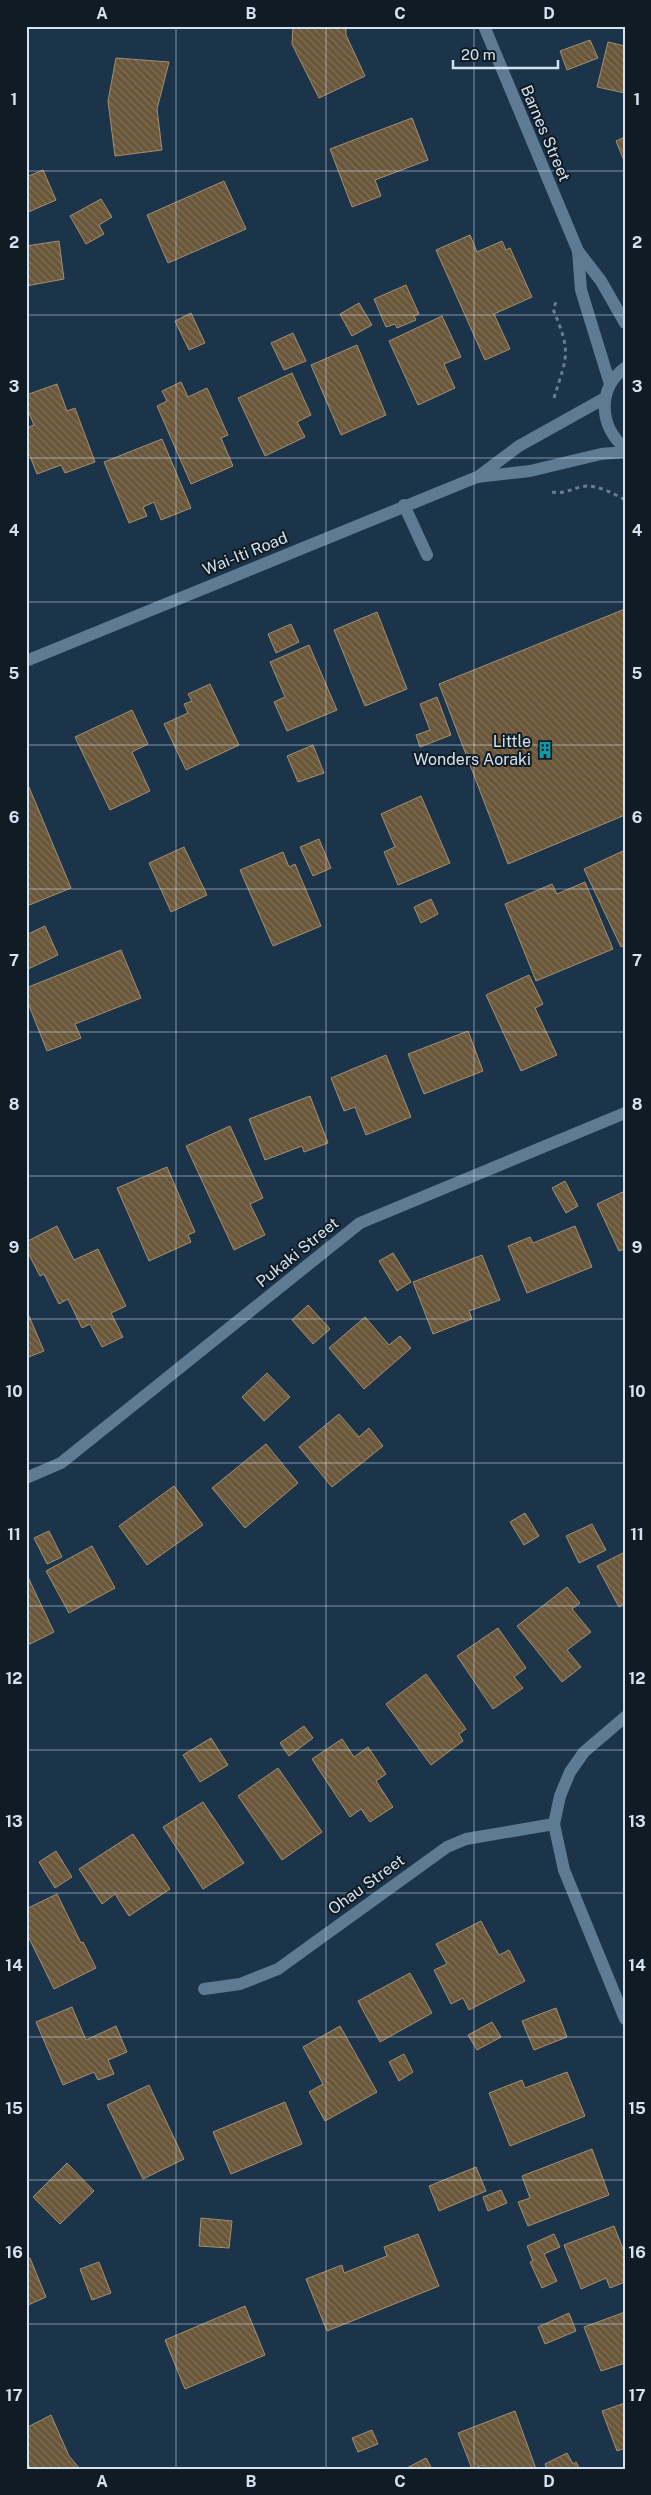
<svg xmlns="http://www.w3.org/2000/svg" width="651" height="2495" font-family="'Public Sans',sans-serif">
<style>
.building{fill:url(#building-back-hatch);stroke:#a48f70}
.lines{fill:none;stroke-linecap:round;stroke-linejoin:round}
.path{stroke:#677c8e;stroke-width:3;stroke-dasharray:4 4;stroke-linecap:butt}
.minor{stroke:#5f7b94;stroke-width:12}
.grid{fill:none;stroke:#d4e3f1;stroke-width:1;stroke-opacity:0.55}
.labels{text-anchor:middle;stroke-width:4;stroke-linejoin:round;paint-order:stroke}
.street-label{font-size:16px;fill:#d4e3f1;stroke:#101b24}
.poi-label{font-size:16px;fill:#d4e3f1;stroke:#101b24;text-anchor:end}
.neatline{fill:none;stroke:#d4e3f1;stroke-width:2}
.grid-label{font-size:16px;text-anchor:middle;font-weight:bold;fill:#d4e3f1}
</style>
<defs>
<pattern id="building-back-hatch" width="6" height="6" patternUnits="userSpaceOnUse" patternTransform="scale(1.25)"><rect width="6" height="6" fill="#6a573a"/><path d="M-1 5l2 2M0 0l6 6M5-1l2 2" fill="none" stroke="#7e6f57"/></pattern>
</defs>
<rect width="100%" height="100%" fill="#1b3449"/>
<path class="building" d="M293 26H346V35L365 76 319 98 292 44Z
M590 40 598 58 567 70 560 51Z
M608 42 625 46V93L597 87Z
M116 58 169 62 157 109 162 150 115 156 108 101Z
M412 118 428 160 375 180 381 196 352 207 330 149Z
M625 137V163L616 141Z
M43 170 56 200 26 213V177Z
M224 181 246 229 168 263 147 215Z
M101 199 112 217 99 225 104 234 86 244 70 216Z
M470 235 477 252 502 241 506 250 510 248 532 297 494 314 510 349 485 360 436 250Z
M59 241 64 279 26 286V246Z
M406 285 419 314 414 316 416 320 397 328 395 324 386 327 374 299Z
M359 303 372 325 352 336 340 314Z
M191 313 205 343 189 350 175 321Z
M442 316 461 357 444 364 455 388 418 405 389 341Z
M293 333 306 361 284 370 271 343Z
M357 345 386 415 341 435 311 365Z
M292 373 311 415 297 422 305 437 265 456 238 398Z
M181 382 188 397 207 388 228 435 221 438 233 466 191 484 157 406 167 401 162 391Z
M57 384 67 411 75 408 95 462 65 473 61 465 37 474 26 446V428L34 425 26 406V395Z
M162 439 191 508 161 520 154 502 143 507 147 516 129 523 104 462Z
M625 609V815L508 864 439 684Z
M377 612 407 689 365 706 334 630Z
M291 624 299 642 276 653 268 634Z
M309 645 337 710 287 731 274 702 285 697 270 662Z
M210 684 239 745 186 770 164 724 188 713 184 704 192 701 188 694Z
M437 697 451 735 420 747 416 735 430 730 420 704Z
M132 710 148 744 132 752 150 791 110 810 75 737Z
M313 745 324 773 298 782 287 756Z
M29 787 71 888 27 906 26 788Z
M421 796 450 863 398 885 384 852 395 847 381 814Z
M319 839 331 868 313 876 300 847Z
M184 847 207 895 171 912 149 863Z
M623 851 625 855V945L621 947 584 869Z
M283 852 289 867 295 864 321 926 273 946 240 870Z
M585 882 613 949 536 981 505 904 552 884 557 894Z
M431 899 438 914 421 923 414 907Z
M45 926 58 955 26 970V935Z
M121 950 141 998 75 1024 81 1038 47 1051 26 998V988Z
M529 975 543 1004 535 1008 557 1055 521 1071 486 995Z
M468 1031 483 1071 424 1094 408 1054Z
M386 1055 411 1117 366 1135 355 1107 344 1111 331 1078Z
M310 1096 328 1143 304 1152 302 1146 265 1160 249 1119Z
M230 1126 263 1198 250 1204 265 1235 234 1250 186 1146Z
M167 1167 195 1232 188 1235 191 1242 149 1261 117 1188Z
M565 1181 578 1206 566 1213 552 1188Z
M625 1191V1249L619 1251 597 1204Z
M57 1226 74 1260 98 1249 126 1306 111 1313 123 1337 102 1347 90 1324 82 1328 68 1299 59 1304 44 1274 40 1276 26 1249V1242Z
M575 1226 592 1267 527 1293 508 1246 530 1237 533 1243Z
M393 1253 411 1282 397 1291 379 1261Z
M482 1255 500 1300 469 1311 472 1319 433 1334 413 1282Z
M308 1305 330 1329 313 1344 292 1320Z
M26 1309 44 1351 26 1358Z
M365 1317 389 1345 400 1336 411 1348 364 1389 329 1348Z
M267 1373 290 1397 264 1421 242 1397Z
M339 1414 359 1437 369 1428 383 1446 332 1487 299 1447Z
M266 1444 298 1483 245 1528 212 1488Z
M174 1486 203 1525 147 1565 119 1526Z
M525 1513 539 1536 524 1545 510 1522Z
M592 1524 606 1550 579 1563 566 1536Z
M49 1531 62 1557 47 1564 34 1538Z
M92 1546 115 1588 69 1613 46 1571Z
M625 1552V1603L619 1607 597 1566Z
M26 1573 54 1632 26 1646Z
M567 1587 580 1603 572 1609 591 1632 567 1650 581 1667 562 1682 517 1626Z
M498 1628 526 1668 514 1677 523 1688 493 1709 457 1656Z
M426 1674 466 1729 459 1734 463 1741 431 1765 386 1704Z
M304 1726 313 1738 289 1756 280 1743Z
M211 1738 228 1765 200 1782 183 1755Z
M342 1739 354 1757 368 1747 386 1774 376 1781 393 1807 370 1822 361 1809 350 1817 312 1759Z
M278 1768 322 1832 282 1860 238 1796Z
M203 1802 244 1863 203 1889 163 1827Z
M133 1834 170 1889 129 1916 115 1894 102 1904 79 1869Z
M56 1851 72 1877 55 1888 39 1862Z
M57 1894 81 1943 83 1942 96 1968 54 1989 26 1932V1909Z
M481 1921 499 1955 509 1950 525 1981 469 2010 463 1998 451 2004 434 1970 447 1964 436 1944Z
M410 1973 432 2013 380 2042 358 2001Z
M72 2007 86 2040 116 2026 127 2052 108 2060 114 2074 98 2080 94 2072 63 2085 36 2022Z
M556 2008 567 2037 534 2050 522 2021Z
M492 2022 501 2037 477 2050 468 2035Z
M340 2026 377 2092 325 2121 309 2092 323 2084 303 2047Z
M404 2054 413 2072 399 2081 389 2062Z
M567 2072 585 2116 510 2146 489 2093 522 2080 525 2088Z
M149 2085 184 2159 143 2179 107 2105Z
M285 2102 302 2144 231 2174 213 2132Z
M592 2149 609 2195 528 2226 518 2202 530 2198 522 2176Z
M67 2163 94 2191 60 2224 33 2197Z
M476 2167 486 2191 439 2211 429 2186Z
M501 2190 507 2203 488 2211 483 2197Z
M201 2218 232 2221 229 2248 199 2246Z
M614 2226 625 2254V2282L610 2288 606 2278 581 2289 564 2245Z
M418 2234 439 2286 327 2331 306 2279 342 2265 344 2273 387 2256 384 2247Z
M554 2234 560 2247 544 2254 557 2281 542 2288 530 2262 533 2261 527 2246Z
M30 2258 46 2297 26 2306V2260Z
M99 2262 111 2293 92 2300 80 2269Z
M245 2306 265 2355 185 2389 165 2340Z
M625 2312V2363L601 2371 584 2327Z
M569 2313 576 2331 545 2344 538 2327Z
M625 2403V2448L617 2451 602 2411Z
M515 2411 536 2469H484L483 2465 472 2469 458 2433Z
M51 2415 69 2456 80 2469H31L26 2460V2428Z
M372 2430 378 2444 358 2452 352 2438Z
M567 2453 573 2464 576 2462 580 2469H547L545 2464Z
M426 2458 432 2469H405Z"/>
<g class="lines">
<path class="path" d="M554 398C568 353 571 353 553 309L557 300
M552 492C564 495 574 487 587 486 599 486 615 494 625 500"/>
<path class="minor" d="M484 26 578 251
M625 368C597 388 599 427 625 448
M610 384 581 290 578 251 601 281 625 323
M479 476 519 446 605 398
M404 505 427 555
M26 661 477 477 530 471 601 454 625 452
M26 1478 61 1463 360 1223 625 1113
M625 1717 584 1752 570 1772 560 1796 554 1824 564 1870 625 2019
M204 1989 240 1984 278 1969 447 1847 466 1839 554 1824"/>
</g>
<path class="grid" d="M176 26V2469M326 26V2469M474 26V2469M26 171H625M26 315H625M26 458H625M26 602H625M26 745H625M26 889H625M26 1032H625M26 1176H625M26 1319H625M26 1463H625M26 1606H625M26 1750H625M26 1893H625M26 2037H625M26 2180H625M26 2324H625"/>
<defs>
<g id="building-bare" transform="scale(1.35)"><path d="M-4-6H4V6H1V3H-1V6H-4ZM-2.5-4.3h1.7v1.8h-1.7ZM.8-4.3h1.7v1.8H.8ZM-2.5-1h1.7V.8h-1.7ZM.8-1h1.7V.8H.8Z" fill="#0f9aa8" stroke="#101b24" stroke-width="2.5" paint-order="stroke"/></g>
</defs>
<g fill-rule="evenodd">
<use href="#building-bare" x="545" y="750"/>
</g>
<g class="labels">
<g class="street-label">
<text transform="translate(546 133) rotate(67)" y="6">Barnes Street</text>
<text transform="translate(245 553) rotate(-22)" y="6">Wai-Iti Road</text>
<text transform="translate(297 1252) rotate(-39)" y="6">Pukaki Street</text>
<text transform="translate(366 1884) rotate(-36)" y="6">Ohau Street</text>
</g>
<g class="poi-label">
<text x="531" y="747">Little<tspan x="531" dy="18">Wonders Aoraki</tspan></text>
</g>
</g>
<rect width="651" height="2495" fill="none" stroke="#101b24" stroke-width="55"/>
<path d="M453 60v8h105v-8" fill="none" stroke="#d4e3f1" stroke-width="2.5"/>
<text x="461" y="60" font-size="15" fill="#d4e3f1" stroke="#101b24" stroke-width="4" paint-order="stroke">20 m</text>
<rect x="28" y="28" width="596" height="2440" class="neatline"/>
<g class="grid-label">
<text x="102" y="19">A</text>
<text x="251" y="19">B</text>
<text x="400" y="19">C</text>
<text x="549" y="19">D</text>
<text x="14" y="105">1</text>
<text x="637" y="105">1</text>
<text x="14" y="248">2</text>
<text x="637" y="248">2</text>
<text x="14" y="392">3</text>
<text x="637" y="392">3</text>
<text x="14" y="536">4</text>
<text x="637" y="536">4</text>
<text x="14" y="679">5</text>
<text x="637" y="679">5</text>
<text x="14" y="823">6</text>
<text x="637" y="823">6</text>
<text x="14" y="966">7</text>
<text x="637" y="966">7</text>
<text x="14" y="1110">8</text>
<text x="637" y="1110">8</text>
<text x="14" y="1253">9</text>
<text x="637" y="1253">9</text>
<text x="14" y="1397">10</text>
<text x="637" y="1397">10</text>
<text x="14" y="1540">11</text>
<text x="637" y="1540">11</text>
<text x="14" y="1684">12</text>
<text x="637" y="1684">12</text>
<text x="14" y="1827">13</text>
<text x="637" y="1827">13</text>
<text x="14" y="1971">14</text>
<text x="637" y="1971">14</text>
<text x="14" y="2114">15</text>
<text x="637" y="2114">15</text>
<text x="14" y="2258">16</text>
<text x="637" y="2258">16</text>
<text x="14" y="2401">17</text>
<text x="637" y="2401">17</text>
<text x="102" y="2487">A</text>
<text x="251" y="2487">B</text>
<text x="400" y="2487">C</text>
<text x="549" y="2487">D</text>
</g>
</svg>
